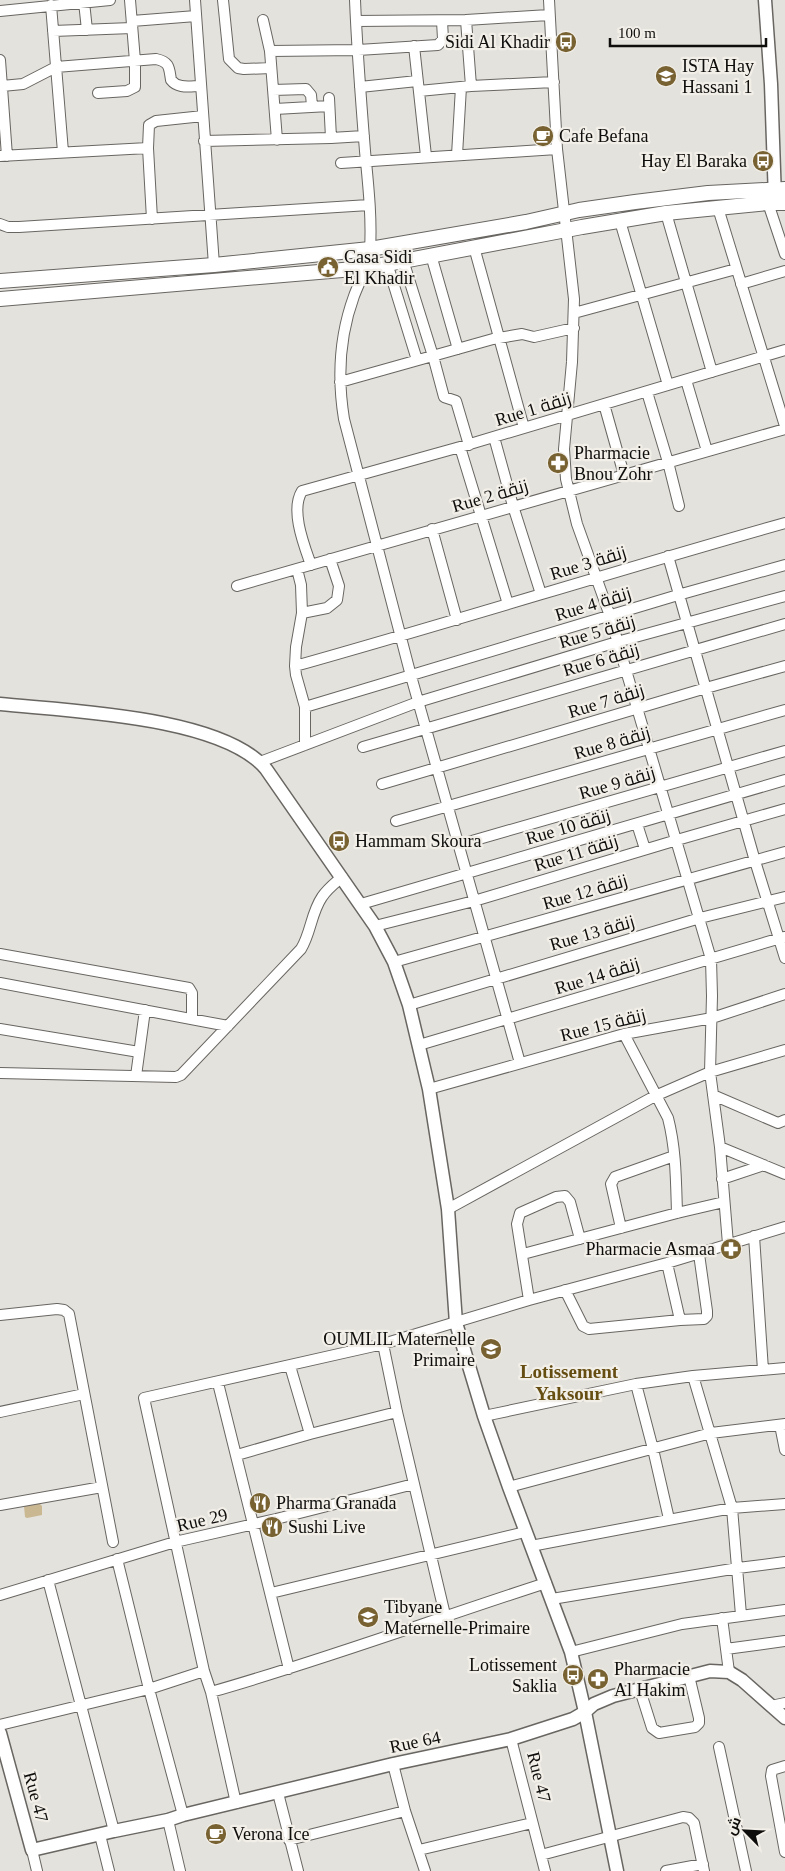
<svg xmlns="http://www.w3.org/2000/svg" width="785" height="1871" font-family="'Times New Roman',Cairo,serif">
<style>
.green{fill:#cab892}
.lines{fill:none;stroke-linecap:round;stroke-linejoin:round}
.minor-casing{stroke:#696662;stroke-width:12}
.tertiary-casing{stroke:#696662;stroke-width:15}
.secondary-casing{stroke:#696662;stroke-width:16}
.minor{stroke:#fff;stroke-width:10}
.tertiary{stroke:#fff;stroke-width:12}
.secondary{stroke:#fff;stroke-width:14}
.labels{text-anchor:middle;stroke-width:4.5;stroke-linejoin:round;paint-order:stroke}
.poi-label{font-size:18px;fill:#0e0d0b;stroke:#f2efe9;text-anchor:start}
.street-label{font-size:18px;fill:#0e0d0b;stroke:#f2efe9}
.neighbourhood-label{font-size:19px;font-weight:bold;fill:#664e13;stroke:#f2efe9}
</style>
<rect width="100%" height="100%" fill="#e4e2dc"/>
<path class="green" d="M39 1503 42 1506V1515L27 1518 25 1517 24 1506Z"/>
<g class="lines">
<g class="minor-casing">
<path id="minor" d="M195 0 214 265
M223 0 229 59 238 68 244 69 271 68
M355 0C357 50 361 101 365 151 368 183 372 217 370 250 368 267 360 280 354 296 339 337 337 376 344 419L411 676 520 1063
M549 0 557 149 574 299 572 362 564 449 566 479 577 524 610 616 711 959 712 996 710 1072 720 1147 728 1244
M84 2 87 30
M51 5 63 152
M0 11 110 0
M263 20 270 51 277 140
M466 20 471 86
M132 21 196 16
M356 21 466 20 549 15
M53 31 132 28
M414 46 426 156
M270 51 358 50 438 45 443 39 442 21
M0 60 7 156
M2 86 23 84 56 67 156 59C170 62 169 68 171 80 178 89 190 86 201 86
M360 87 417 81
M273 90 306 89 311 95 312 106
M419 91 471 86 554 82
M98 93 127 91 135 87V61L130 0
M329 98 331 138 364 136
M275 109 329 106
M204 141 331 138
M457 155 461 87
M0 156 148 148
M341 163 557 149
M768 203 785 254
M718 208 785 426
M666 213 712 372
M152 219 148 148 149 125 156 121 203 116
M620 221 668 385
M0 224 8 227H19L369 205
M474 247 524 428
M431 255 458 349
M403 260 433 356 444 397 456 401 469 445
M387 263 417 360
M741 284 785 271
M574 313 736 269
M686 380 707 451
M340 382 493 339 522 334 534 337 574 328
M647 392 668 462 679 506
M604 404 624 475
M494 437 513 506 541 594
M460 447 508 604
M432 529 457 620
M668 556 755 861 785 958
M311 565C304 545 290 510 302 491L460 447 785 350
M297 569 301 585 302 613 296 647 295 666 296 675 305 707V745
M237 586 785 429
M302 613 327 608 337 600 339 586 330 559
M295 666C459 620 621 569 785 523
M305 707 678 595 785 565
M363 747 785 624
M260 762 418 702 617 642 785 596
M382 784 706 688 785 666
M396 821 785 710
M637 824 645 849
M458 845 785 751
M361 904 785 780
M375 926 474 901 677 840 785 809
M0 954 189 988 192 993V1019
M394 962 785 852
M0 983 228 1026
M409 1005 700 918 785 897
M0 1029 139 1052
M624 1034 668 1118C676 1149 676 1181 677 1213
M419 1045 784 937
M0 1073 176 1077 181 1075 301 949C311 933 311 913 322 897 327 889 335 883 342 877
M136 1076 145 1010
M429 1089 624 1034 712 1018 785 994
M713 1095 778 1123 785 1120
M720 1147 785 1174
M722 1179 764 1165
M448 1209 655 1096 710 1072 785 1050
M621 1228 611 1184 615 1177 674 1156
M754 1236 763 1370
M523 1254 677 1213 724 1202
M667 1263 680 1320 704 1319 707 1316V1311L699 1254
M565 1290 583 1326 589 1329 680 1320
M529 1300 517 1224 520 1213 556 1197 565 1196 570 1202 580 1239
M0 1315 57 1309 64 1310 69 1314 113 1542
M383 1344 397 1412 445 1615
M290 1366 310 1434
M693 1376 732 1508 741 1615
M218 1383 289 1669
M636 1384 653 1449 669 1519
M0 1412 84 1394
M484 1416 636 1384 693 1376 785 1368
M780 1425 785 1450
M237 1455 310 1434 397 1412
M509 1487 711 1433 785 1424
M0 1505 102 1487
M531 1546 732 1508 785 1504
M117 1559 149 1689 183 1815
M48 1580 114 1831
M271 1593 525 1532
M0 1595 175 1542 276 1519 414 1484
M552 1599 738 1568 785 1562
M722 1618 729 1672
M726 1649 785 1641
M571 1652 682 1624 785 1610
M640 1690 652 1728 659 1733 695 1727 699 1723V1718L689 1676
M211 1692C324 1660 434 1619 546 1583
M771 1706 785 1703
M0 1725 149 1689 204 1671
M511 1739 545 1871
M719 1747 746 1871
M393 1764 405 1811 425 1871
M785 1766 772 1770 771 1776 785 1852
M278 1793 298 1871
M236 1803 211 1692 204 1671 144 1398 383 1344 529 1300 667 1263 785 1227
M168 1820 180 1871
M100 1835 109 1871
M289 1840 405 1811
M32 1850 37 1871
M419 1850 532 1823
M541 1855 683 1817 689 1818 694 1823 704 1871
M666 1871 703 1864"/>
</g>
<g class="tertiary-casing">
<path id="tertiary" d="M765 0 771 84 775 199
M0 704C67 711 222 716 266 769L375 926 394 962 409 1005 429 1089 448 1209 456 1323 484 1416 509 1487 571 1652 585 1712 617 1871
M0 1733 32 1850 114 1831 168 1820 183 1815 393 1764 511 1739 573 1719 585 1712 594 1704 613 1696 710 1671 729 1672 742 1680 785 1718"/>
</g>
<g class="secondary-casing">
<path id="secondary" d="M0 281 214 265 370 249 526 222 579 210 635 202 708 193 785 189
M0 299 366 268 582 227 666 213 768 203H785"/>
</g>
<use href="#minor" class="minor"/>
<use href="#tertiary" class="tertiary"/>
<use href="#secondary" class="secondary"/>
</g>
<defs>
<g id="bus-disc" transform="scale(1.125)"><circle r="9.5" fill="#786232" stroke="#f2efe9"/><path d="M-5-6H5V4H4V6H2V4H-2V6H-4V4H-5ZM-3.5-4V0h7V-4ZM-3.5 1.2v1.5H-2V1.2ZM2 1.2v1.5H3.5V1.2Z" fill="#fff"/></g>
<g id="university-disc" transform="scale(1.125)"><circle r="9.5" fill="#786232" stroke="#f2efe9"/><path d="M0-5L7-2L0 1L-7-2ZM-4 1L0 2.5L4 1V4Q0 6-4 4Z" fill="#fff"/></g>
<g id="cafe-disc" transform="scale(1.125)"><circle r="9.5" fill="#786232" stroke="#f2efe9"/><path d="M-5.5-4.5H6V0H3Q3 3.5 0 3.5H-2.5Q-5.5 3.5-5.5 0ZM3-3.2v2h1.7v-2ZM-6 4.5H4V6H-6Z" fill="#fff"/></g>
<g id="civic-disc" transform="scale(1.125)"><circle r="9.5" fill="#786232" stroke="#f2efe9"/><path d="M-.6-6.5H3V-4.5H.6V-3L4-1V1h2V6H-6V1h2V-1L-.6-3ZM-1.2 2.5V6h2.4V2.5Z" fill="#fff"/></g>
<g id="pharmacy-disc" transform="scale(1.125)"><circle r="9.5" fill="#786232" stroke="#f2efe9"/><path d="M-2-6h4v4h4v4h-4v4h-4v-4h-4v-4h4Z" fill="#fff"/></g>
<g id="school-disc" transform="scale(1.125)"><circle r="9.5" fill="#786232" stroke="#f2efe9"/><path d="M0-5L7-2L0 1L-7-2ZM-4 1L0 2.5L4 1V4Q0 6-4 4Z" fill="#fff"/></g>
<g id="restaurant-disc" transform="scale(1.125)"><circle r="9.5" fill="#786232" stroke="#f2efe9"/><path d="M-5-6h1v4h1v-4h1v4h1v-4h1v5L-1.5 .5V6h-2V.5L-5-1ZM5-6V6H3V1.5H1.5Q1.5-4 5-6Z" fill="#fff"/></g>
</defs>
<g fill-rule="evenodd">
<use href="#bus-disc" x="566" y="42"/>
<use href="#university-disc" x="666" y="76"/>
<use href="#cafe-disc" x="543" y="136"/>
<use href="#bus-disc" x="763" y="161"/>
<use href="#civic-disc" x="328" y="267"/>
<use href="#pharmacy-disc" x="558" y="463"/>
<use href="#bus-disc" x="339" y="841"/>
<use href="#pharmacy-disc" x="731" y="1249"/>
<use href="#school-disc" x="491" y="1349"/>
<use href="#restaurant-disc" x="260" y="1503"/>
<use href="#restaurant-disc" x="272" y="1527"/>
<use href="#school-disc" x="368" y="1617"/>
<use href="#bus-disc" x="573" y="1675"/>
<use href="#pharmacy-disc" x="598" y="1679"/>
<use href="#cafe-disc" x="216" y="1834"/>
</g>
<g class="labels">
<g class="poi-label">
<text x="550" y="48" text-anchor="end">Sidi Al Khadir</text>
<text x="682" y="72">ISTA Hay<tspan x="682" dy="21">Hassani 1</tspan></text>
<text x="559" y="142">Cafe Befana</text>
<text x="747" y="167" text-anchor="end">Hay El Baraka</text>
<text x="344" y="263">Casa Sidi<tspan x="344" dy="21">El Khadir</tspan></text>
<text x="574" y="459">Pharmacie<tspan x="574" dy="21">Bnou Zohr</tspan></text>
<text x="355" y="847">Hammam Skoura</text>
<text x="715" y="1255" text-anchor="end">Pharmacie Asmaa</text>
<text x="475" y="1345" text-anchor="end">OUMLIL Maternelle<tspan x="475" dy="21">Primaire</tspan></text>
<text x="276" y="1509">Pharma Granada</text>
<text x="288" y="1533">Sushi Live</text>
<text x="384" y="1613">Tibyane<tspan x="384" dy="21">Maternelle-Primaire</tspan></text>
<text x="557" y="1671" text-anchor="end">Lotissement<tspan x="557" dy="21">Saklia</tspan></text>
<text x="614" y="1675">Pharmacie<tspan x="614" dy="21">Al Hakim</tspan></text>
<text x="232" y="1840">Verona Ice</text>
</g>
<g class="street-label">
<text transform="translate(533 409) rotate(-17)" y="6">Rue 1 زنقة</text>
<text transform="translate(490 496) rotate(-16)" y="6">Rue 2 زنقة</text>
<text transform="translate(588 563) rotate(-17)" y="6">Rue 3 زنقة</text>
<text transform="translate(593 604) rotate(-17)" y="6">Rue 4 زنقة</text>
<text transform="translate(597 632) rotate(-16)" y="6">Rue 5 زنقة</text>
<text transform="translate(601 660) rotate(-16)" y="6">Rue 6 زنقة</text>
<text transform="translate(606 701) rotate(-17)" y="6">Rue 7 زنقة</text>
<text transform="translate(612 743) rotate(-16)" y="6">Rue 8 زنقة</text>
<text transform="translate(617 783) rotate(-16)" y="6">Rue 9 زنقة</text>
<text transform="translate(568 827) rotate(-16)" y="6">Rue 10 زنقة</text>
<text transform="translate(576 853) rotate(-17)" y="6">Rue 11 زنقة</text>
<text transform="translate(585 892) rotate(-16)" y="6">Rue 12 زنقة</text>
<text transform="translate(592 933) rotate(-16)" y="6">Rue 13 زنقة</text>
<text transform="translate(597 976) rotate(-17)" y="6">Rue 14 زنقة</text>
<text transform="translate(603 1025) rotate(-14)" y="6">Rue 15 زنقة</text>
<text transform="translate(202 1520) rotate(-13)" y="6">Rue 29</text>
<text transform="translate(415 1742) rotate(-12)" y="6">Rue 64</text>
<text transform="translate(539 1777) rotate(76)" y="6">Rue 47</text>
<text transform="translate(36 1797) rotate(75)" y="6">Rue 47</text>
</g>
<g class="neighbourhood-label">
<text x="569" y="1378">Lotissement<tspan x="569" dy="22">Yaksour</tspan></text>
</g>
</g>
<g transform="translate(745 1831) rotate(294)" stroke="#f2efe9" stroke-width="4" paint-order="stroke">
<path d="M0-4L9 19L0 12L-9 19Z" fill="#0e0d0b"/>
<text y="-8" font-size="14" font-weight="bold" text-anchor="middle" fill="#0e0d0b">ش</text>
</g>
<path d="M610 38v8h156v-8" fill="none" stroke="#0e0d0b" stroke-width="2.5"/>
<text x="618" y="38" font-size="15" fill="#0e0d0b" stroke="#f2efe9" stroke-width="4" paint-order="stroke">100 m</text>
</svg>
